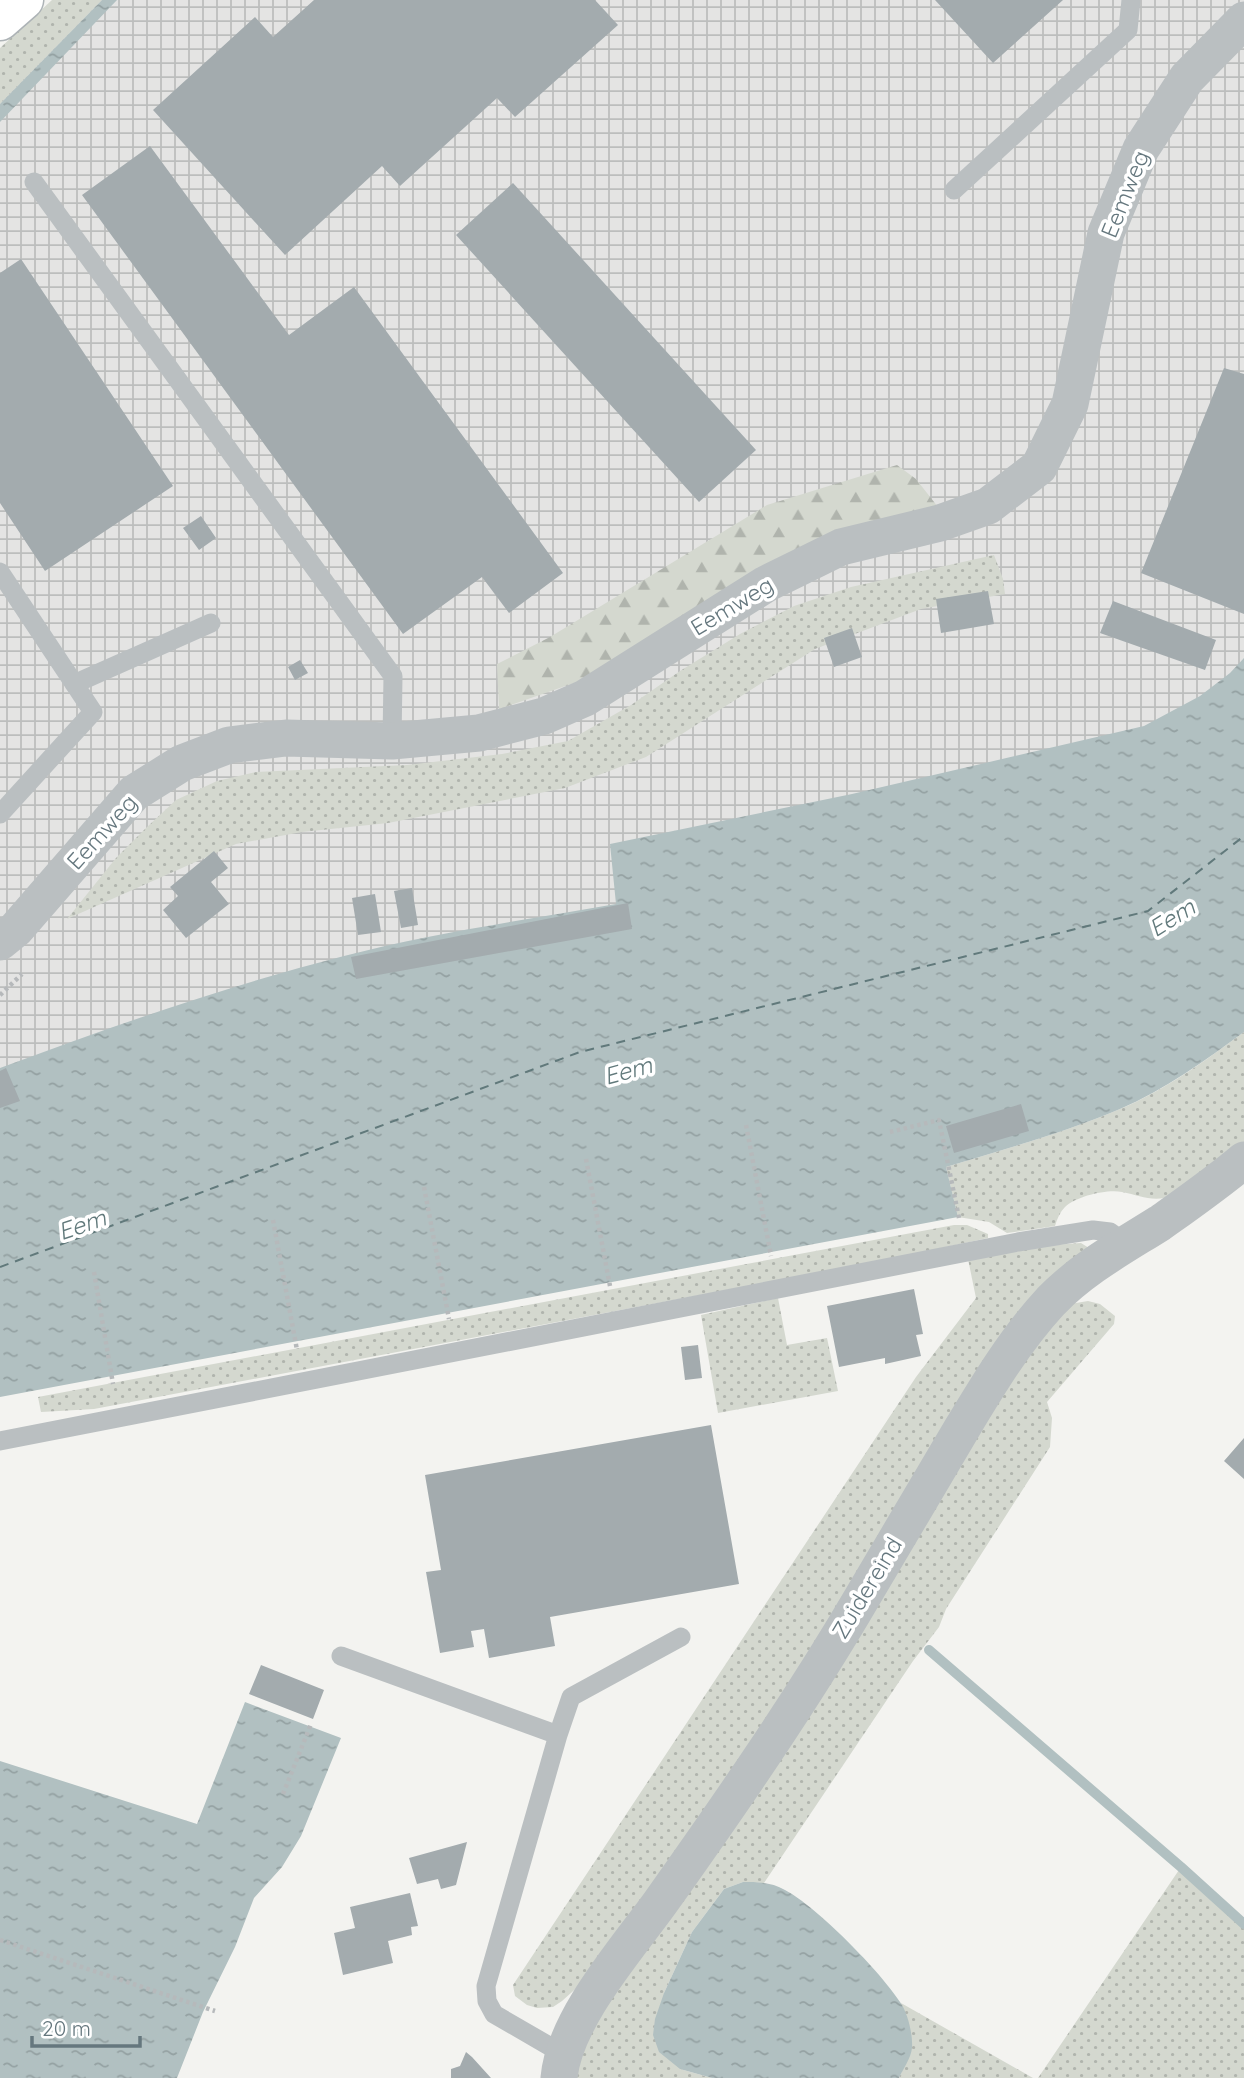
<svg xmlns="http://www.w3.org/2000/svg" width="1244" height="2078" font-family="Quicksand,sans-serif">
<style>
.industrial{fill:url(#industrial-grid)}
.grass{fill:url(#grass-dots)}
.forest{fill:url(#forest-firs)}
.water{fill:url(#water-ripples)}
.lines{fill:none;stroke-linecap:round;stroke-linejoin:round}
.stream{stroke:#b1c0c1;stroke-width:10}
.ferry{stroke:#61797b;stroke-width:2;stroke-dasharray:9 7;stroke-linecap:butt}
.building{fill:#a3abae}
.secondary-casing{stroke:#adb3b6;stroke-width:41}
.path{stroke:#b6b9bb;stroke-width:4.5;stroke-dasharray:3.5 3.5;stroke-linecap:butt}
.service{stroke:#babfc1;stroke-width:19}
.minor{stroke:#babfc1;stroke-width:37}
.secondary{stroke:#fff;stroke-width:38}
.labels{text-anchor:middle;stroke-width:7;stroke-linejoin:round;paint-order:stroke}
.street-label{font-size:23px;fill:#65777e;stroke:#fff}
.water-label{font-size:24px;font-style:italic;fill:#61797b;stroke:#fff}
</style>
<defs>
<pattern id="industrial-grid" width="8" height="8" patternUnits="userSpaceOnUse" patternTransform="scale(1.75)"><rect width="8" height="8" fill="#e4e4e3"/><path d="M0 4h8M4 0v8" fill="none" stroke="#bcbebd"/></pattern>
<pattern id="grass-dots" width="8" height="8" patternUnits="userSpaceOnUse" patternTransform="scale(1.75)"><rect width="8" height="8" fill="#d4d8cf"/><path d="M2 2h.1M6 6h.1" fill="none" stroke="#b0b4ad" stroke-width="1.8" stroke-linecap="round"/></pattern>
<pattern id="forest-firs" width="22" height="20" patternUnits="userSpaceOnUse" patternTransform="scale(1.75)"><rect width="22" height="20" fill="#d4d8cf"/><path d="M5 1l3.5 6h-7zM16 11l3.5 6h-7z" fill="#b0b4ad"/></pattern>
<pattern id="water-ripples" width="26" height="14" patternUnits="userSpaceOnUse" patternTransform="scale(1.75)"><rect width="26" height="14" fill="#b1c0c1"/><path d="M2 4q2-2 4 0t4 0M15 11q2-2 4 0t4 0" fill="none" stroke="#94a1a2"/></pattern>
</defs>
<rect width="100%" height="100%" fill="#f3f3f0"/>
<path class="industrial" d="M90 0H1244V776L0 1110V86Z"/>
<path class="grass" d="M52 0H102L0 104V48Z
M994 555 1003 579 1005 594 921 609 815 649 646 757 565 788 388 823 302 832 236 844 67 919 116 858 147 827 176 800 217 781 256 772 407 765 502 754 568 741 631 705 680 671 740 634 794 606 851 587Z
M1244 1032V1142L1165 1198C1149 1201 1138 1195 1122 1192 1107 1189 1077 1196 1065 1207 1060 1212 1057 1219 1055 1226L1007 1233 989 1222 958 1217 946 1167C1004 1149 1064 1133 1120 1109 1164 1091 1206 1060 1244 1032Z
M954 1225H967L988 1234V1238L881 1261 94 1409 41 1412 38 1397Z
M1081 1243 1089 1248 775 1717 600 1967 562 2001 553 2007 537 2008 527 2005 515 1996 513 1985 916 1377 976 1298 968 1259 1053 1245Z
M778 1298 787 1345 827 1338 838 1391 718 1413 701 1315Z
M1088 1301 1100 1304 1115 1316 1114 1324 1047 1402 1052 1418 1050 1447 946 1609 939 1627 913 1661 764 1883 743 1882 724 1889 692 1932 664 1993 680 2069 712 2078H571L583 2041 1022 1353 1070 1304Z
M1181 1867 1244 1924V2078H1038Z
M901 2003 1033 2078H899C915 2043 913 2040 901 2003Z"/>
<path class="forest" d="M897 465 916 479 938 507 597 675 499 709 497 664 550 637 767 505Z"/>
<path class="water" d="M102 0H117L0 122V104Z
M1244 658V1032C1206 1060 1164 1090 1120 1109 1064 1133 1004 1149 946 1167L958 1217 0 1397V1068C113 1026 227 986 344 956 433 933 525 920 616 904L610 844 852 794 1144 726 1200 696 1230 673Z
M245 1702 341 1738 301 1836 282 1867 254 1898 235 1947 203 2012 177 2078H0V1761L197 1824Z
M743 1882C757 1882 772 1882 785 1890 816 1906 881 1972 900 2002 908 2013 913 2035 912 2048 911 2058 903 2069 899 2078H712L680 2069 659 2052 653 2035 655 2019 664 1993 692 1932 724 1889Z"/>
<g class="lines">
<path class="stream" d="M929 1650 1181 1867 1244 1924"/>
<path class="ferry" d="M0 1267 580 1052 1148 911 1244 836"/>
</g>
<path class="building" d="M314 0H595L618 25 515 117 497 98 400 186 382 166 285 255 153 110 255 17 273 37Z
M935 0H1063L993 63Z
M150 146 289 335 354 287 563 573 509 613 482 577 403 634 82 195Z
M513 183 756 450 699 502 456 235Z
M21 259 173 486 45 571 0 503V273Z
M1224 368 1244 374V614L1141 573Z
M201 516 216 538 199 550 183 528Z
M988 591 994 624 941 633 936 599Z
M1113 601 1216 640 1205 670 1100 633Z
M852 628 862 657 834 667 824 638Z
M300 660 308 673 295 680 288 667Z
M214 851 228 868 211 882 229 904 186 938 163 910 178 896 170 887Z
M412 888 418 925 401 928 394 891Z
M375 894 381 932 358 935 352 898Z
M628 903 632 929 356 979 351 957Z
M6 1068 20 1101 0 1108V1071Z
M1021 1104 1029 1131 954 1153 946 1126Z
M914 1289 923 1334 916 1335 921 1356 885 1364V1358L839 1367 827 1306Z
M698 1345 702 1378 685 1380 681 1347Z
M711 1425 739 1584 550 1617 555 1646 489 1658 484 1629 471 1631 474 1647 440 1653 426 1572 441 1570 425 1475Z
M1244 1438V1479L1224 1461Z
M261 1665 324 1690 313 1719 249 1694Z
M467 1842 456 1885 441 1889 438 1879 417 1884 409 1858Z
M410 1893 418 1926 411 1927 412 1935 388 1941 393 1963 343 1975 334 1933 355 1928 350 1907Z
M466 2052 472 2057 491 2078H451V2069L460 2066Z"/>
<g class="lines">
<g class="secondary-casing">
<path id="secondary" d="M0 21 24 0"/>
</g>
<path class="path" d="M0 995 22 974
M746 1125 771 1256
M890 1132 939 1120 959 1218
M586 1159 610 1286
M424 1187 449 1319
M273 1220 297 1350
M94 1272 113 1384
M283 1794 311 1724
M0 1940 215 2011"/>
<path class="service" d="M34 182 393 676 392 741
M954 190 1128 30 1131 0
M0 572 93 712 0 814
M74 684 211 623
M0 1441 1018 1242 1093 1230 1110 1232 1125 1243
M341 1656 558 1735 486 1986 487 2001 494 2014 563 2054
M558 1735 571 1697 681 1637"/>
<path class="minor" d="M0 942 16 929 134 793 182 763 229 745 286 738 392 741 479 733 544 716 585 698 766 584 841 547 940 523 988 506 1039 467 1070 404 1106 233 1141 149 1187 78 1244 20
M559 2078C564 2020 626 1950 660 1903 731 1803 801 1702 863 1596 896 1541 928 1485 961 1430 988 1385 1015 1340 1051 1301 1083 1268 1122 1247 1160 1223 1188 1203 1218 1182 1244 1160"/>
<use href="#secondary" class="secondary"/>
</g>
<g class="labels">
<g class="street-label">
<text transform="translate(1125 194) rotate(-68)" y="8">Eemweg</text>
<text transform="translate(732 606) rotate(-31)" y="8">Eemweg</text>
<text transform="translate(102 832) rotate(-48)" y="8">Eemweg</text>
<text transform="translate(867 1588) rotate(-59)" y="8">Zuidereind</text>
</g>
<g class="water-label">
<text transform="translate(1172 918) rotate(-32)" y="8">Eem</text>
<text transform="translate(628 1071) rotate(-15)" y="8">Eem</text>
<text transform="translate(82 1225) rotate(-19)" y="8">Eem</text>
</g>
</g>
<path d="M32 2036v10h108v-10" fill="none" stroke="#65777e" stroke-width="3.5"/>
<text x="42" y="2036" font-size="21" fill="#65777e" stroke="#ffffff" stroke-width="5" paint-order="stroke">20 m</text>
</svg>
